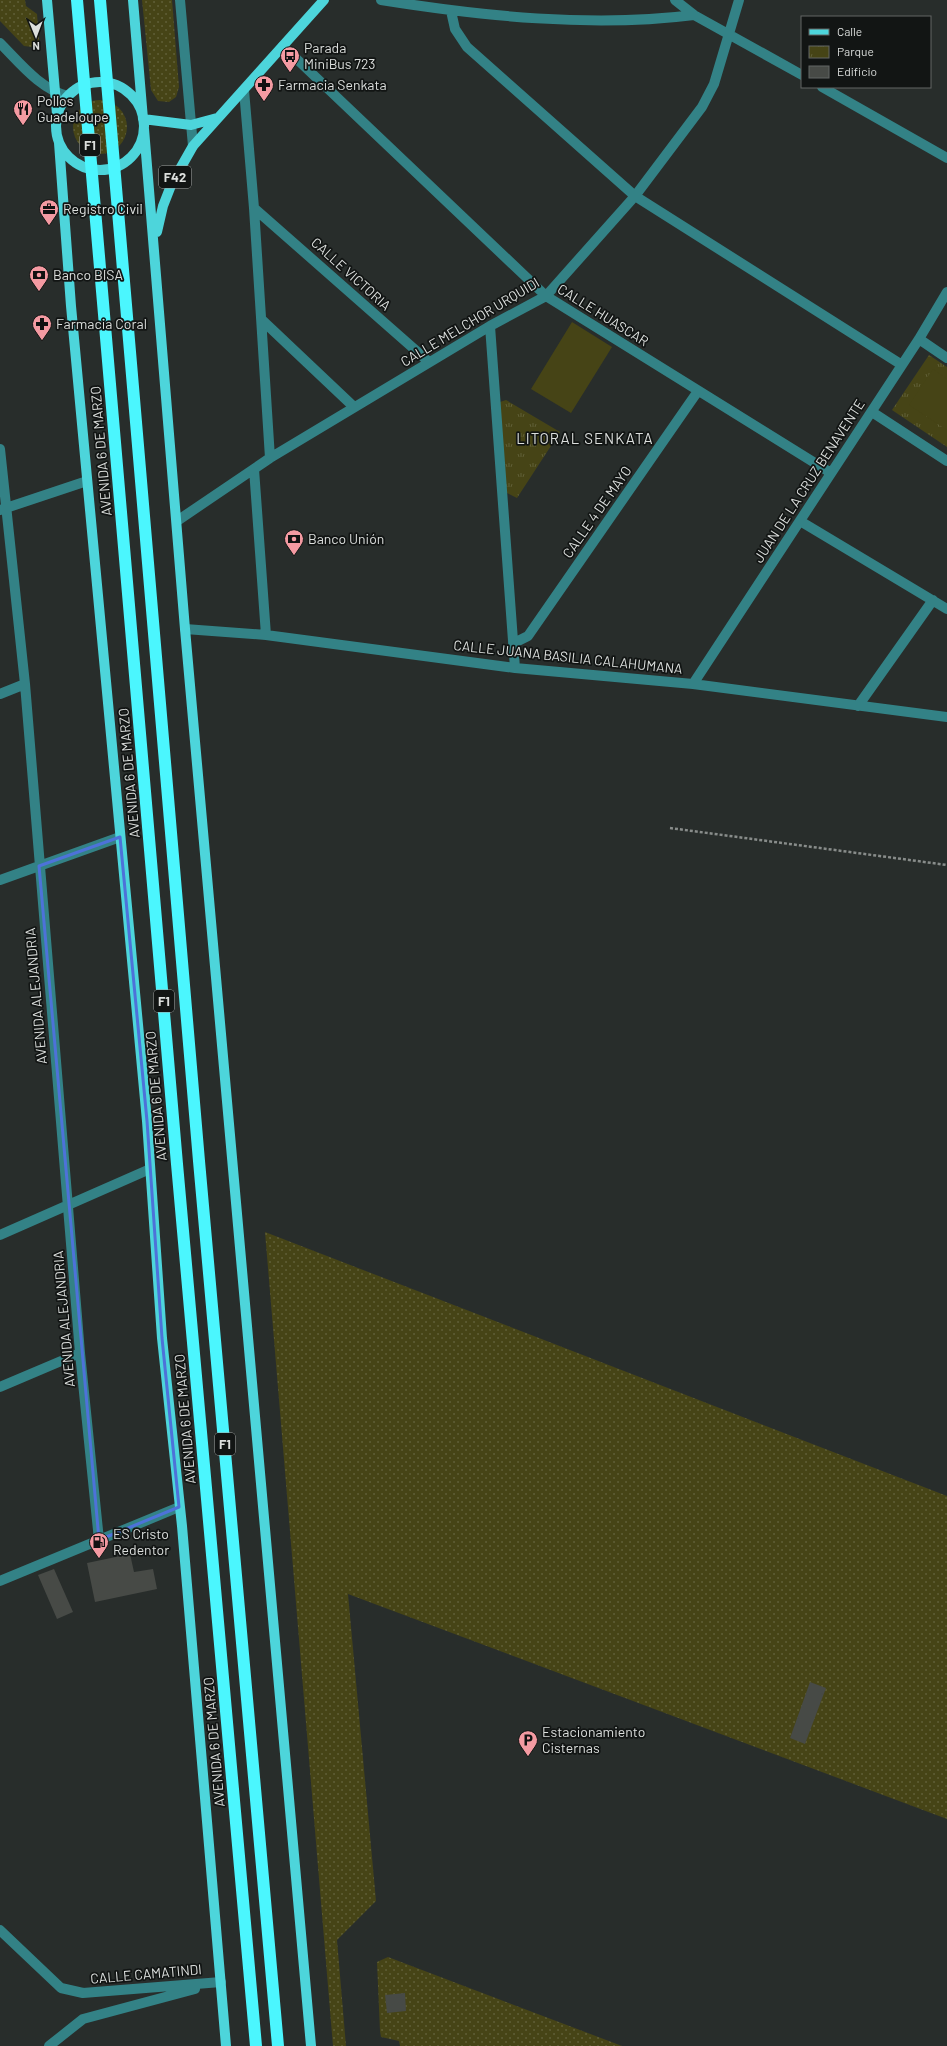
<svg xmlns="http://www.w3.org/2000/svg" width="947" height="2046" font-family="Barlow,sans-serif">
<style>
.grass{fill:url(#grass-dots)}
.park{fill:url(#park-tufts)}
.pitch{fill:#464416}
.building{fill:#474a46}
.lines{fill:none;stroke-linecap:round;stroke-linejoin:round}
.path{stroke:#888c8a;stroke-width:2.5;stroke-dasharray:3 2;stroke-linecap:butt}
.minor{stroke:#338286;stroke-width:10}
.major{stroke:#4dd5db;stroke-width:10}
.highway{stroke:#4bf6fe;stroke-width:12}
.marked{fill:none;stroke:#4d72d9;stroke-width:3;stroke-linejoin:round}
.labels{text-anchor:middle;stroke-width:3.5;stroke-linejoin:round;paint-order:stroke}
.shield{fill:#121514;stroke:#9fa2a1;stroke-width:1}
.shield-label{font-size:13px;font-weight:bold;fill:#dcdfdd}
.poi-label{font-size:14px;fill:#dcdfdd;stroke:#121514;text-anchor:start}
.street-label{font-size:14px;fill:#dcdfdd;stroke:#121514}
.neighbourhood-label{font-size:15px;letter-spacing:1px;fill:#dcdfdd;stroke:#121514}
</style>
<defs>
<pattern id="grass-dots" width="8" height="8" patternUnits="userSpaceOnUse"><rect width="8" height="8" fill="#464416"/><path d="M2 2h.1M6 6h.1" fill="none" stroke="#605f37" stroke-width="1.8" stroke-linecap="round"/></pattern>
<pattern id="park-tufts" width="24" height="20" patternUnits="userSpaceOnUse"><rect width="24" height="20" fill="#464416"/><path d="M3 7l-1-3M5 7V3M7 7l1-3M15 17l-1-3M17 17v-4M19 17l1-3" fill="none" stroke="#605f37"/></pattern>
</defs>
<rect width="100%" height="100%" fill="#282d2b"/>
<path class="grass" d="M0 0H25L26 6 37 14 39 40 32 47 24 46 0 21Z
M142 0H172L179 87 176 97 169 102 158 101 151 90Z
M73 127a27 27 0 1 1 54 0a27 27 0 1 1-54 0Z
M265 1232 947 1496V1819L348 1594 376 1901 337 1940 346 2046H333Z
M388 1957 622 2046H400L399 2041 381 2037 380 2031 377 1962Z"/>
<path class="park" d="M929 355 947 367V447L892 410Z
M506 400 560 432 517 498 503 491 497 403Z"/>
<path class="pitch" d="M572 322 612 347 571 413 531 389Z
M933 369 947 379V430L909 405Z"/>
<path class="building" d="M130 1554 134 1572 153 1569 157 1589 95 1602 87 1563Z
M54 1569 73 1612 57 1619 38 1575Z
M810 1682 826 1688 805 1744 790 1738Z
M405 1993 406 2011 387 2013 385 1995Z"/>
<g class="lines">
<path class="path" d="M670 828 947 865"/>
<path class="minor" d="M180 0 193 146
M381 0C482 16 592 28 694 15
M675 0 694 15 802 75
M451 11 455 29 467 47 635 196 902 365
M0 43C20 63 40 89 68 96
M283 46 546 296 831 473
M822 87 947 158
M244 90 254 208 270 458
M254 208 429 362
M262 320 354 407
M490 326 515 668
M919 339 947 358
M872 412 947 461
M0 449 25 684 80 1353 99 1540
M254 469 266 635
M0 510 87 481
M177 521 270 458 490 326 546 296 635 196 702 107 714 84 739 0
M800 521 947 609
M185 629 266 635 515 668 693 684 947 717
M514 643 528 636 698 391
M693 684 919 339 947 292
M0 694 25 684
M858 706 933 600
M0 880 120 837
M0 1235 150 1169
M0 1387 80 1353
M0 1581 179 1507
M0 1930 61 1988 83 1993 221 1982
M49 2046 83 2019 195 1989"/>
<path class="major" d="M47 0 57 114
M133 0 143 119 191 125 217 118
M56 126a44 44 0 1 1 88 0a44 44 0 1 1-88 0Z
M144 129 185 629 311 2046
M59 143 71 306 147 1121 162 1338 182 1526 226 2046
M157 232 163 206 172 183 193 146 324 0"/>
<path class="highway" d="M77 0 177 1164 256 2046
M100 0 199 1161 278 2046"/>
</g>
<path class="marked" d="M120 837 147 1121 162 1338 179 1507 99 1540 39 866Z"/>
<defs>
<g id="bus-pin" transform="scale(1)"><path d="M0 17L-7.5 6A9.5 9.5 0 1 1 7.5 6Z" fill="#f49aa2" stroke="#121514"/><path d="M-5-6H5V4H4V6H2V4H-2V6H-4V4H-5ZM-3.5-4V0h7V-4ZM-3.5 1.2v1.5H-2V1.2ZM2 1.2v1.5H3.5V1.2Z" fill="#111"/></g>
<g id="pharmacy-pin" transform="scale(1)"><path d="M0 17L-7.5 6A9.5 9.5 0 1 1 7.5 6Z" fill="#f49aa2" stroke="#121514"/><path d="M-2-6h4v4h4v4h-4v4h-4v-4h-4v-4h4Z" fill="#111"/></g>
<g id="restaurant-pin" transform="scale(1)"><path d="M0 17L-7.5 6A9.5 9.5 0 1 1 7.5 6Z" fill="#f49aa2" stroke="#121514"/><path d="M-5-6h1v4h1v-4h1v4h1v-4h1v5L-1.5 .5V6h-2V.5L-5-1ZM5-6V6H3V1.5H1.5Q1.5-4 5-6Z" fill="#111"/></g>
<g id="office-pin" transform="scale(1)"><path d="M0 17L-7.5 6A9.5 9.5 0 1 1 7.5 6Z" fill="#f49aa2" stroke="#121514"/><path d="M-6-3h4V-5.5h4V-3h4V5H-6ZM-1-4.5V-3h2v-1.5ZM-6 0V1H6V0Z" fill="#111"/></g>
<g id="bank-pin" transform="scale(1)"><path d="M0 17L-7.5 6A9.5 9.5 0 1 1 7.5 6Z" fill="#f49aa2" stroke="#121514"/><path d="M-6-4H6V4H-6ZM0-2.3a2.3 2.3 0 1 0 0 4.6a2.3 2.3 0 1 0 0-4.6Z" fill="#111"/></g>
<g id="fuel-pin" transform="scale(1)"><path d="M0 17L-7.5 6A9.5 9.5 0 1 1 7.5 6Z" fill="#f49aa2" stroke="#121514"/><path d="M-5.5-6h7V0h2V4h1.3V-2.5L3-4.5l.8-.8L6-3V5H2.5V1h-1V6h-7ZM-4.2-4.7v3.2H.2V-4.7Z" fill="#111"/></g>
<g id="parking-pin" transform="scale(1)"><path d="M0 17L-7.5 6A9.5 9.5 0 1 1 7.5 6Z" fill="#f49aa2" stroke="#121514"/><path d="M-3.5-5.5H1a3.5 3.5 0 0 1 0 7H-1V5.5H-3.5ZM-1-3.4V-.6H.8a1.4 1.4 0 0 0 0-2.8Z" fill="#111"/></g>
</defs>
<g fill-rule="evenodd">
<use href="#bus-pin" x="290" y="56"/>
<use href="#pharmacy-pin" x="264" y="85"/>
<use href="#restaurant-pin" x="23" y="109"/>
<use href="#office-pin" x="49" y="209"/>
<use href="#bank-pin" x="39" y="275"/>
<use href="#pharmacy-pin" x="42" y="324"/>
<use href="#bank-pin" x="294" y="539"/>
<use href="#fuel-pin" x="99" y="1542"/>
<use href="#parking-pin" x="528" y="1740"/>
</g>
<g class="labels">
<g class="shield">
<rect x="80" y="134" width="20" height="22" rx="3"/>
<rect x="159" y="166" width="32" height="22" rx="3"/>
<rect x="154" y="990" width="20" height="22" rx="3"/>
<rect x="215" y="1433" width="20" height="22" rx="3"/>
</g>
<g class="shield-label">
<text x="90" y="150">F1</text>
<text x="175" y="182">F42</text>
<text x="164" y="1006">F1</text>
<text x="225" y="1449">F1</text>
</g>
<g class="poi-label">
<text x="304" y="53">Parada<tspan x="304" dy="16">MiniBus 723</tspan></text>
<text x="278" y="90">Farmacia Senkata</text>
<text x="37" y="106">Pollos<tspan x="37" dy="16">Guadeloupe</tspan></text>
<text x="63" y="214">Registro Civil</text>
<text x="53" y="280">Banco BISA</text>
<text x="56" y="329">Farmacia Coral</text>
<text x="308" y="544">Banco Unión</text>
<text x="113" y="1539">ES Cristo<tspan x="113" dy="16">Redentor</tspan></text>
<text x="542" y="1737">Estacionamiento<tspan x="542" dy="16">Cisternas</tspan></text>
</g>
<g class="street-label">
<text transform="translate(351 274) rotate(42)" y="5">CALLE VICTORIA</text>
<text transform="translate(603 315) rotate(32)" y="5">CALLE HUASCAR</text>
<text transform="translate(470 322) rotate(-31)" y="5">CALLE MELCHOR URQUIDI</text>
<text transform="translate(101 451) rotate(-95)" y="5">AVENIDA 6 DE MARZO</text>
<text transform="translate(809 481) rotate(-57)" y="5">JUAN DE LA CRUZ BENAVENTE</text>
<text transform="translate(597 512) rotate(-55)" y="5">CALLE 4 DE MAYO</text>
<text transform="translate(568 657) rotate(6)" y="5">CALLE JUANA BASILIA CALAHUMANA</text>
<text transform="translate(129 773) rotate(-95)" y="5">AVENIDA 6 DE MARZO</text>
<text transform="translate(36 996) rotate(-95)" y="5">AVENIDA ALEJANDRIA</text>
<text transform="translate(156 1096) rotate(-95)" y="5">AVENIDA 6 DE MARZO</text>
<text transform="translate(64 1319) rotate(-95)" y="5">AVENIDA ALEJANDRIA</text>
<text transform="translate(185 1419) rotate(-95)" y="5">AVENIDA 6 DE MARZO</text>
<text transform="translate(214 1742) rotate(-95)" y="5">AVENIDA 6 DE MARZO</text>
<text transform="translate(146 1974) rotate(-5)" y="5">CALLE CAMATINDI</text>
</g>
<g class="neighbourhood-label">
<text x="585" y="444">LITORAL SENKATA</text>
</g>
</g>
<rect x="801" y="16" width="130" height="72" fill="#121514" stroke="#636664"/>
<rect x="809" y="29" width="20" height="6" fill="#4dd5db" stroke="#636664"/>
<text x="837" y="36" font-size="12" fill="#dcdfdd">Calle</text>
<rect x="809" y="46" width="20" height="12" fill="url(#park-tufts)" stroke="#636664"/>
<text x="837" y="56" font-size="12" fill="#dcdfdd">Parque</text>
<rect x="809" y="66" width="20" height="12" fill="#474a46" stroke="#636664"/>
<text x="837" y="76" font-size="12" fill="#dcdfdd">Edificio</text>
<g transform="translate(36 36) rotate(179)" stroke="#121514" stroke-width="3" paint-order="stroke">
<path d="M0-3L7 15L0 10L-7 15Z" fill="#dcdfdd"/>
<text y="-6" font-size="11" font-weight="bold" text-anchor="middle" fill="#dcdfdd">N</text>
</g>
</svg>
